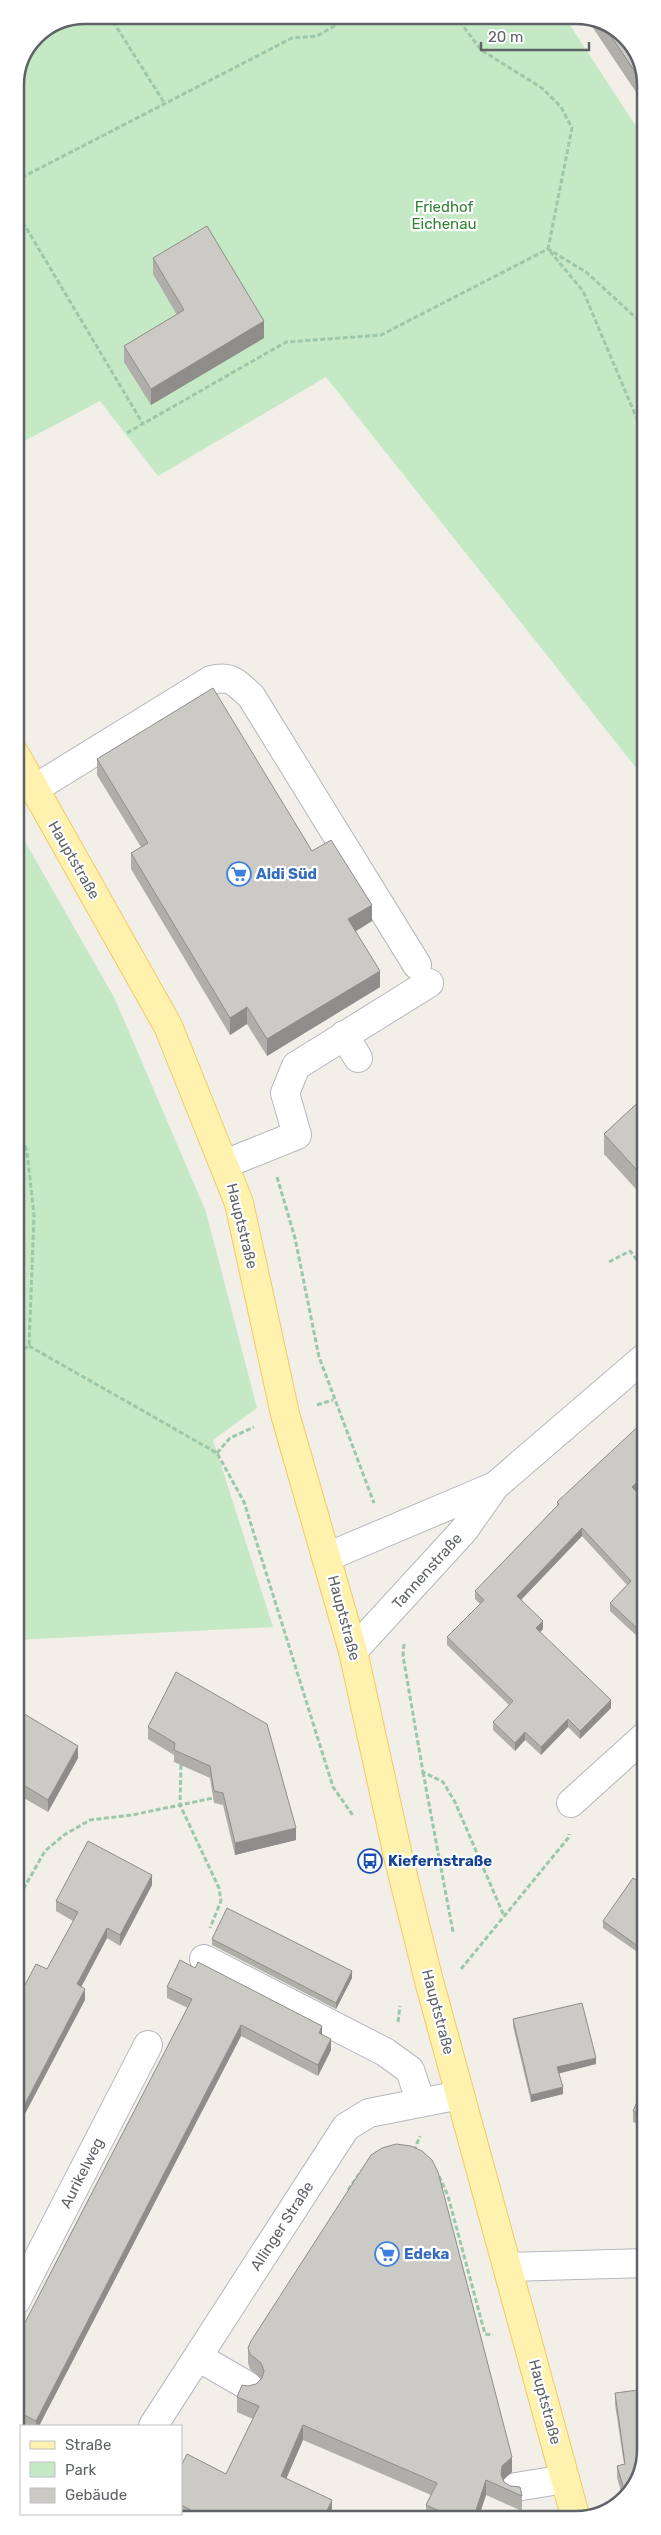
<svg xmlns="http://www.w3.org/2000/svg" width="661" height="2535" font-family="Rubik,sans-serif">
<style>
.green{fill:#c5e8c5}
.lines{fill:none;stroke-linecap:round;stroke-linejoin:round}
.minor-casing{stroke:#b5b8bc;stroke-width:30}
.major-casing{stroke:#f2c960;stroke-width:30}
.path{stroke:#9cc7a9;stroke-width:3;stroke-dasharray:5 2.5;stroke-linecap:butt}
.minor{stroke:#fff;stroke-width:28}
.major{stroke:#fff2af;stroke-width:28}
.wall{fill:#afaea9}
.shaded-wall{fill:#8f8d8a}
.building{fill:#cccac5;stroke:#8f8d8a}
.labels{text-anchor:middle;stroke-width:4.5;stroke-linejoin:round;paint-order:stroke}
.park-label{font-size:15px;fill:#348238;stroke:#fff}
.street-label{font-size:15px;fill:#5f6368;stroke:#fff}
.shop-label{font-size:15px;font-weight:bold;fill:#366cbe;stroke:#fff;text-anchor:start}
.transit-label{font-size:15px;font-weight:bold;fill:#164399;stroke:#fff;text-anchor:start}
.rim{fill:none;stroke:#5f6368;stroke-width:2.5}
</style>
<rect width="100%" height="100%" fill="#f1efe8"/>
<path class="green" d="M85 15 564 16 645 140V779L326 377 158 476 100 401 15 446V85L36 35Z
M15 824 115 999 206 1212 257 1408 213 1440 273 1627 16 1640Z"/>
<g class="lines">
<g class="minor-casing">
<path id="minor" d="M34 789 211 680C232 675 236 683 251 696L417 965
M344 1035 358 1058
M225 1164 297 1135 285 1093 296 1066 429 983
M327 1557 495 1486
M353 1651 464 1530 495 1486 645 1357
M571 1803 646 1735
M204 1959 385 2052 410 2070 421 2103
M509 2267 646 2263
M16 2301 148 2045
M198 2357 248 2386
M153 2426 346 2127 369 2113 460 2095
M516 2487 565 2479
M70 2514 76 2518"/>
</g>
<g class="major-casing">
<path id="major" d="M15 754 168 1026 239 1203 285 1414 353 1651 398 1856 429 1981 576 2519"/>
</g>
<path class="path" d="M109 15 165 104
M455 15 481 50 542 88 561 107 572 128 548 249 583 291 645 438
M15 181 292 38 317 36 354 15
M15 209 143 424
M127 433 286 342 381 335 548 249 586 272 645 326
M16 1117 27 1152 34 1215 29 1346 16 1353
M277 1177 295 1238 319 1357 374 1503
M609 1262 630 1251 645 1270
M29 1346 217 1453 244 1502 333 1787 354 1817
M317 1405 333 1400
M217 1453 230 1438 254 1427
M404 1644 403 1656 423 1772 443 1782 455 1802 504 1916
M181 1765 180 1805 213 1798
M423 1772 453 1932
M16 1902 45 1851 64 1835 90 1820 132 1815 180 1805 219 1888 221 1901 210 1928
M461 1969 569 1837V1834
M398 2022 400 2006
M414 2151 420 2136
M439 2176 448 2196 485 2334 493 2335
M348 2190 362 2170"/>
<use href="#minor" class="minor"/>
<use href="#major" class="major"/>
</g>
<path class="wall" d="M585 16 622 33 645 71V103L644 104Z
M153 258 264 338 151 405 124 362V346L177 315 153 274Z
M97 759 312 851 372 921 356 931 380 987 267 1056 247 1024 230 1035 131 869V853L141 847 97 775Z
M645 1096V1199L604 1154V1134Z
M636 1491 645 1501 646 1634 640 1639 610 1611V1603L627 1585 582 1536 521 1600 543 1629 540 1632 611 1708 580 1739 568 1727 541 1755 525 1740 515 1751 493 1730V1722L509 1705 447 1645V1637L480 1604 475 1599V1591L557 1506V1502Z
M176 1672 296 1840 235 1855 223 1805 214 1803 210 1778 174 1762V1755L148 1739V1727Z
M16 1709 78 1758 48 1812 22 1797 16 1796Z
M152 1885 120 1946 107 1938 81 1987 85 2000 47 1969 73 1921 56 1911V1901Z
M646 1886V1958L603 1928V1921Z
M212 1939 352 1978 336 2009 212 1945Z
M167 1987 322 2035 331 2050 318 2076 241 2036 39 2426H25L16 2422V2340L188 2008 167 1998Z
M513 2019 596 2064 559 2073 563 2094 531 2102 513 2026Z
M646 2082V2127L633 2122V2111Z
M248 2348 512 2472 503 2480 504 2482 522 2496V2511L486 2495 478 2519H426V2505L431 2495 303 2440 286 2478 332 2515 330 2519 180 2520 168 2514H181V2466L226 2474 253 2419 237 2412V2397L248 2386 256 2384 261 2379 250 2369 248 2363Z
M615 2393 631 2493 623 2498 617 2478V2466L624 2464 615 2404Z"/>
<path class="shaded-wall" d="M645 84V103L644 104V85Z
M264 321V338L151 405V389Z
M372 905V921L348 936V919Z
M380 971V987L267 1056V1039Z
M247 1007V1024L230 1035V1018Z
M645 1474V1482L632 1495V1487Z
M582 1528V1536L517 1604V1596Z
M543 1621V1629L536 1636V1628Z
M646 1626V1634L640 1639V1631Z
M611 1700V1708L580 1739V1731Z
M568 1719V1727L541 1755V1747Z
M525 1732V1740L515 1751V1743Z
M78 1746V1758L48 1812V1800Z
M296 1828V1840L235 1855V1843Z
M152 1875V1885L120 1946V1935Z
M107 1928V1938L77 1995V1984Z
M352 1971V1978L336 2009V2003Z
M85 1989V2000L16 2131V2121Z
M241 2025V2036L39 2426H36V2421Z
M322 2026V2037L319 2033Z
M331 2039V2050L318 2076V2065Z
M596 2058V2064L557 2074V2067Z
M563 2087V2094L531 2102V2095Z
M303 2425V2440L281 2491V2476Z
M512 2457V2472L502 2481 501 2475 502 2466Z
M486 2480V2495L478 2519H473Z
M332 2500V2515L330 2519H323Z"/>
<path class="building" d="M603 24 622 33 645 71V84L644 85Z
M207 226 264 321 151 389 124 346 184 310 153 258Z
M213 688 312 851 331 840 372 905 348 919 380 971 267 1039 247 1007 230 1018 131 853 148 843 97 759Z
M645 1096V1179L604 1134Z
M645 1420V1474L632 1487 645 1501 646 1626 640 1631 610 1603 631 1581 582 1528 517 1596 543 1621 536 1628 611 1700 580 1731 568 1719 541 1747 525 1732 515 1743 493 1722 513 1701 447 1637 484 1600 475 1591 559 1504 557 1502Z
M176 1672 267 1724 296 1828 235 1843 223 1793 214 1791 210 1766 174 1750 175 1743 148 1727Z
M16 1709 78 1746 48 1800 22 1784 16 1783Z
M88 1841 152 1875 120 1935 107 1928 77 1984 85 1989 16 2121V2002L36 1964 47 1969 78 1912 56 1901Z
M633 1878 646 1886V1952L603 1921Z
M227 1908 352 1971 336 2003 212 1939Z
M180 1960 195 1968 198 1962 322 2026 319 2033 331 2039 318 2065 241 2025 36 2421 16 2411V2340L192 1999 167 1987Z
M582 2003 596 2058 557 2067 563 2087 531 2095 513 2019Z
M646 2082V2117L633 2111Z
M396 2144 411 2146 422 2151 432 2160 438 2172 512 2457 502 2466 501 2475 504 2482 510 2486 520 2487 522 2496 486 2480 473 2519H458L426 2505 437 2483 303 2425 281 2476 332 2500 323 2519 210 2520 181 2505V2466L187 2454 226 2474 259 2406 237 2397 242 2385 248 2386 256 2384 262 2378 264 2371 261 2363 250 2354 248 2348 251 2341 371 2155 382 2148Z
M646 2389V2450L631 2493 626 2496 617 2466 625 2464 615 2393Z"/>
<defs>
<g id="supermarket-ring" transform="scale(1.25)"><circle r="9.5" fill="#fff" stroke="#3f7fe0" stroke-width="1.5"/><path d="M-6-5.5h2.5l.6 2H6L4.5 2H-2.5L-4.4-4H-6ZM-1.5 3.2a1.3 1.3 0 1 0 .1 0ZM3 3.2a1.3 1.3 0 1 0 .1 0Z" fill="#3f7fe0"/></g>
<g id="bus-ring" transform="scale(1.25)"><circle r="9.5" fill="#fff" stroke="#1a4fb4" stroke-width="1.5"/><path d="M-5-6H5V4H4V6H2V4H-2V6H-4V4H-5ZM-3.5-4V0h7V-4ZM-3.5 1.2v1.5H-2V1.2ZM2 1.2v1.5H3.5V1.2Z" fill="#1a4fb4"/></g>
</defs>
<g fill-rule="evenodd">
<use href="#supermarket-ring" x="239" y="874"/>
<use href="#bus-ring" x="370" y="1861"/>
<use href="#supermarket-ring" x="387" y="2254"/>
</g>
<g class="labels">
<g class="park-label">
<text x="444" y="212">Friedhof<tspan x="444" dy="17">Eichenau</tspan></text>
</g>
<g class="street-label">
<text transform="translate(74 860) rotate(60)" y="5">Hauptstraße</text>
<text transform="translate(242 1226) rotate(76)" y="5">Hauptstraße</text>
<text transform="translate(427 1571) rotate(-48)" y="5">Tannenstraße</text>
<text transform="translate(344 1618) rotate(75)" y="5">Hauptstraße</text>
<text transform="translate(438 2012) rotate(75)" y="5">Hauptstraße</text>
<text transform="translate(82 2173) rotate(-63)" y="5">Aurikelweg</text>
<text transform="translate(282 2226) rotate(-57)" y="5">Allinger Straße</text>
<text transform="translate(545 2402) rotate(75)" y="5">Hauptstraße</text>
</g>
<g class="shop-label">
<text x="256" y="879">Aldi Süd</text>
<text x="404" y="2259">Edeka</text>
</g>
<g class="transit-label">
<text x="388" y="1866">Kiefernstraße</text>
</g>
</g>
<path d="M0 0H661V2535H0ZM85 24H576A61 61 0 0 1 637 85V2450A61 61 0 0 1 576 2511H85A61 61 0 0 1 24 2450V85A61 61 0 0 1 85 24Z" fill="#fff" fill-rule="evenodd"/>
<path class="rim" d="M85 24H576A61 61 0 0 1 637 85V2450A61 61 0 0 1 576 2511H85A61 61 0 0 1 24 2450V85A61 61 0 0 1 85 24Z"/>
<rect x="20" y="2425" width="162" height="90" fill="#ffffff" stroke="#bfc1c3"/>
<rect x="30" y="2441" width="25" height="8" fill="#fff2af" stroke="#bfc1c3"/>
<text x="65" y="2450" font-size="15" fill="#5f6368">Straße</text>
<rect x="30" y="2462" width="25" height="15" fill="#c5e8c5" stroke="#bfc1c3"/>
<text x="65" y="2475" font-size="15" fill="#5f6368">Park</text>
<rect x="30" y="2488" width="25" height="15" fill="#cccac5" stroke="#bfc1c3"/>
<text x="65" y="2500" font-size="15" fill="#5f6368">Gebäude</text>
<path d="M481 42v8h108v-8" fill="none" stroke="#5f6368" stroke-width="2.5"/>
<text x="488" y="42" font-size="15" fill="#5f6368" stroke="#ffffff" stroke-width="4" paint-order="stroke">20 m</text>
</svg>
